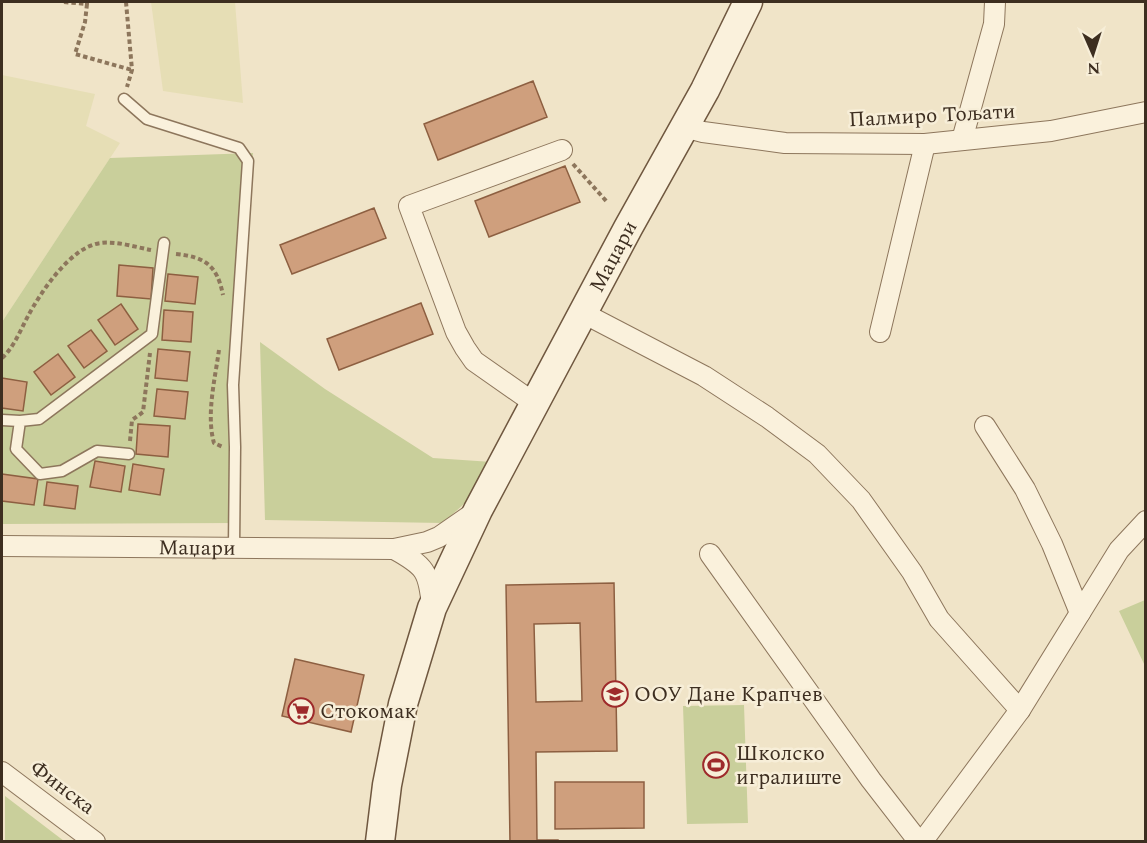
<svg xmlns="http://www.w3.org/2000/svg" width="1147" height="843" font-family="Spectral,serif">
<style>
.farmland{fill:#e6deb5}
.green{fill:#c9cf9b}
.building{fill:#cf9f7d;stroke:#8d5f41;stroke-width:1.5;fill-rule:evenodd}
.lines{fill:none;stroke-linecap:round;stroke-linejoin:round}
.lane-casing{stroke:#8d765c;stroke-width:13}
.street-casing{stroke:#8d765c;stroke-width:22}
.secondary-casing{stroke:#6f573f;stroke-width:31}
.path{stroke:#8d765c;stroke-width:4;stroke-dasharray:4.5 3;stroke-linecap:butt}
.lane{stroke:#faf1dc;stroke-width:10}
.street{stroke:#faf1dc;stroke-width:20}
.secondary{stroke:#faf1dc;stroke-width:28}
.labels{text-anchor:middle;stroke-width:5;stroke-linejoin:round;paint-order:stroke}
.street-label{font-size:21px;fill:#3d2e20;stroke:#f7eed8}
.poi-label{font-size:21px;fill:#3d2e20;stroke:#f7eed8;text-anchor:start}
</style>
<rect width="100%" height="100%" fill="#f0e4c8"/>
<path class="farmland" d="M151 2H235L243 103 163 91Z
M2 75 95 94 86 126 120 143 2 322Z"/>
<path class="green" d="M253 153 233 385 237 523 2 524V322L110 158Z
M260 342 325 389 433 458 492 462 477 492 443 523 265 520Z
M1145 600V666L1119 611Z
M744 705 748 823 687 824 683 706Z
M5 796 64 841H5Z"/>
<path class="building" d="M533 81 547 117 438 160 424 124Z
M565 166 580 202 489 237 475 201Z
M374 208 386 238 292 274 280 245Z
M119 265 153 268 151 299 117 296Z
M168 274 198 277 195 304 165 301Z
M421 303 433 334 339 370 327 339Z
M121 304 138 329 115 345 98 320Z
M164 310 193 312 191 342 162 340Z
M91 330 107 351 84 368 68 346Z
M158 349 190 352 187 381 155 378Z
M58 354 75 377 51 395 34 372Z
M2 378 27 382 23 411 2 408Z
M157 389 188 392 185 419 154 416Z
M138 424 170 426 168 457 136 454Z
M95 461 125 466 121 492 90 487Z
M133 464 164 469 160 495 129 490Z
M2 474 38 479 34 505 2 501Z
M47 482 78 486 75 509 44 505Z
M614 583 617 751 536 752 537 840H558V842H510L506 585ZM580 623 582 701 536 702 534 624Z
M295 659 364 675 351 732 282 716Z
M555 782H644V828L555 829Z"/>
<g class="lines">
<g class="lane-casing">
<path id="lane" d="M124 99 147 119 239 148 248 161 233 385 235 447 234 548
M2 420 20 421 39 419 152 334 164 243
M20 421 16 449 40 474 62 471 97 451 129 454"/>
</g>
<g class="street-casing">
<g id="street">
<path d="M684 127 703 132 785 143 925 144 1051 131 1146 112"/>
<path d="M962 140 994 24 995 2"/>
<path d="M583 313 704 376 767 417 817 454 861 500 912 572 939 619 1020 710"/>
<path d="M880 332 925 144"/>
<path d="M534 403 474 361 465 348 456 332 409 206 562 150"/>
<path d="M985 426 1025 489 1052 544 1080 613"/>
<path id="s1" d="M2 546 394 549 427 542 439 537 475 512"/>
<path d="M394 549C425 566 429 571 432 607"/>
<path d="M710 554 871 780 919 842"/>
<path d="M2 772 95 842"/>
<path d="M922 842 1020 710 1119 550 1146 521"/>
</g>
</g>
<g class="secondary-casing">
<g id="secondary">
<path id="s2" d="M380 842 387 785 403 704 432 608 478 510 628 228 705 90 748 2"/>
</g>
</g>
<path class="path" d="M64 2 87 4V2
M126 2 132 70 127 87
M87 4 85 22 75 54 132 70
M573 164 608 203
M176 254C205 257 217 265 223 295
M219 350C215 379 206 415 214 443L223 447
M2 358C14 347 20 331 28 316 41 292 71 246 101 243 117 241 135 247 151 250
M130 441 132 420 143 412 150 353"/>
<use href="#lane" class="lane"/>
<use href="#street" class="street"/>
<use href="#secondary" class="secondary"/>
</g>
<defs>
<g id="school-ring" transform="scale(1.35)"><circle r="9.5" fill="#f7eed8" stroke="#9e2a2b" stroke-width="1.5"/><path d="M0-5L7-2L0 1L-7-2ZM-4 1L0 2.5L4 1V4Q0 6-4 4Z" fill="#9e2a2b"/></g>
<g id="supermarket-ring" transform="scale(1.35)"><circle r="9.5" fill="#f7eed8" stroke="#9e2a2b" stroke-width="1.5"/><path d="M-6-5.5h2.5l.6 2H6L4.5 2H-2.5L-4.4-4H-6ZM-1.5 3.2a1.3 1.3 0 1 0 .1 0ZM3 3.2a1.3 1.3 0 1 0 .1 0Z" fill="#9e2a2b"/></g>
<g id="stadium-ring" transform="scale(1.35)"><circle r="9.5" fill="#f7eed8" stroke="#9e2a2b" stroke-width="1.5"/><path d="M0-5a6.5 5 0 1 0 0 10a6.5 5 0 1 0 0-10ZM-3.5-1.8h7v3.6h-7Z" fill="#9e2a2b"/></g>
</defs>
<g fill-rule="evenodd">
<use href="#school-ring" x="615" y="694"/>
<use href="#supermarket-ring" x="301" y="711"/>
<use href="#stadium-ring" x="716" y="765"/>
</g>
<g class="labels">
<g class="street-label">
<text transform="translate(932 115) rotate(-3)" y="7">Палмиро Тољати</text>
<text dy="7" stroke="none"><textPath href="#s2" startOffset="636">Маџари</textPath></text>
<text dy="7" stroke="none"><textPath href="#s1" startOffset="195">Маџари</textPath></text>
<text transform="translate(63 787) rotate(37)" y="7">Финска</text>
</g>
<g class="poi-label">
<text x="634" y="701">ООУ Дане Крапчев</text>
<text x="320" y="718">Стокомак</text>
<text x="736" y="760">Школско<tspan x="736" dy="24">игралиште</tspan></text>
</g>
</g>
<rect width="1147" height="843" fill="none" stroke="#3d2e20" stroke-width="6"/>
<g transform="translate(1093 54) rotate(177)" stroke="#f7eed8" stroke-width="4.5" paint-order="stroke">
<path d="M0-4.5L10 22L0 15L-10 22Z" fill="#3d2e20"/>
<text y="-9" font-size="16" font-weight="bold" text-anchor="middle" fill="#3d2e20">N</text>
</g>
</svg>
